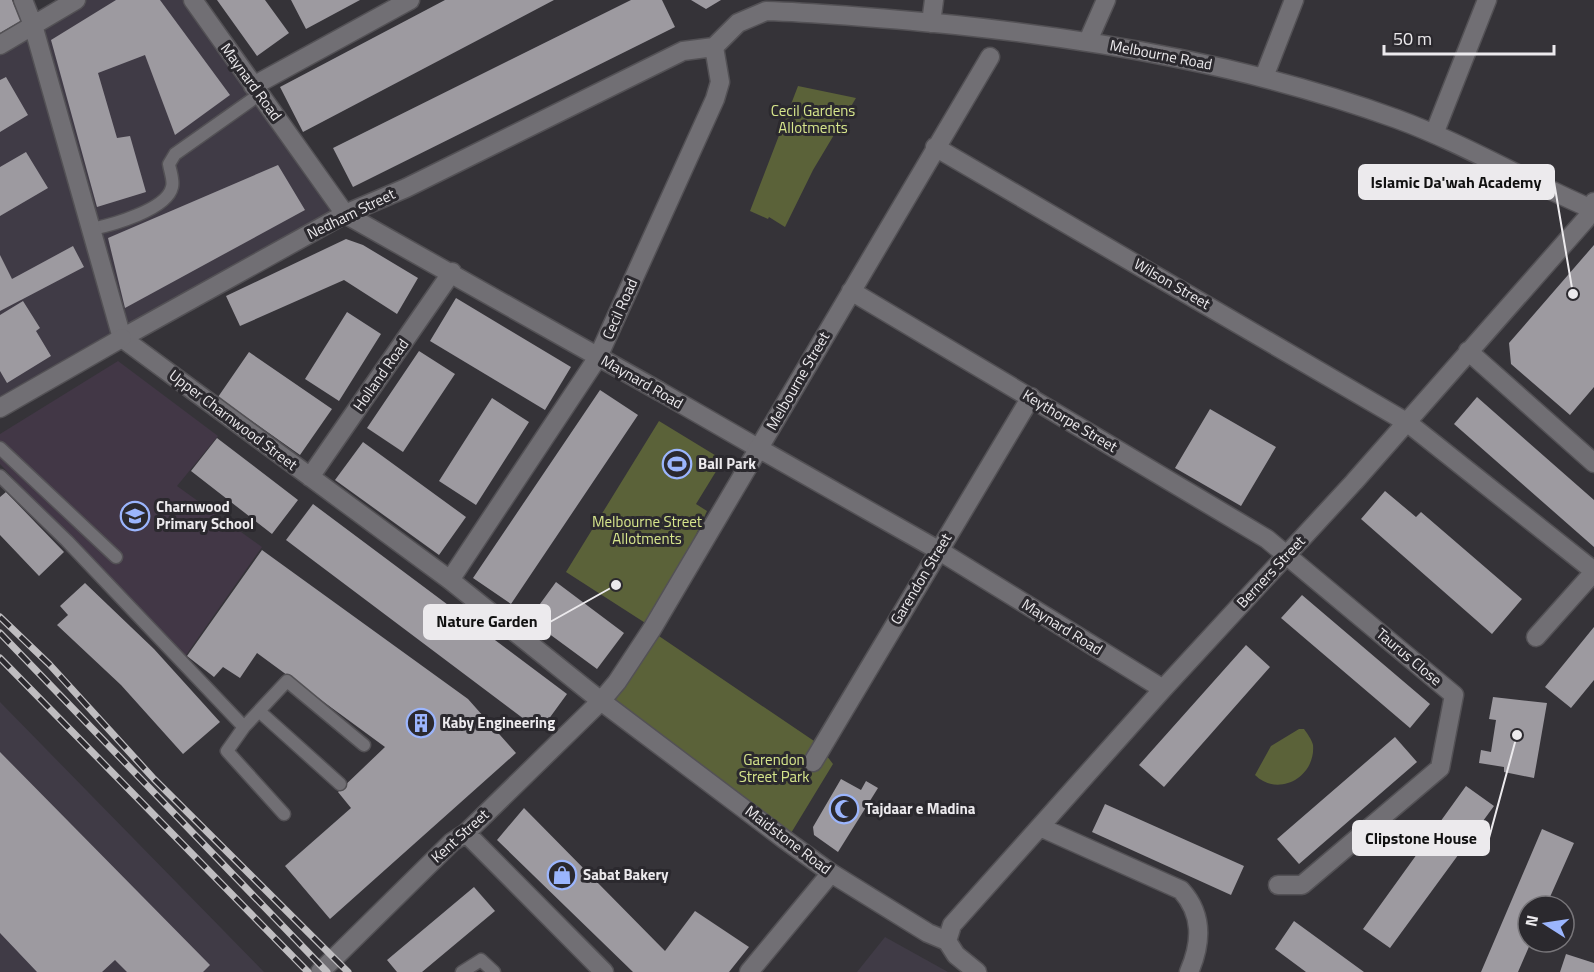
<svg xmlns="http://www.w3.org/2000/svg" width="1594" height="972" font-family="'Titillium Web',sans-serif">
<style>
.built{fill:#403b46}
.education{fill:#423746}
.green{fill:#5b6239}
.building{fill:#9d9aa0}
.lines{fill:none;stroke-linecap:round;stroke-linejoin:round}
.service-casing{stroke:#535155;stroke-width:15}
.pedestrian-casing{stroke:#535155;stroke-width:21}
.minor-casing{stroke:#535155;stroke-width:21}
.tertiary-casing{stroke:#535155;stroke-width:21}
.service{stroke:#716f74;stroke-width:12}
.pedestrian{stroke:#716f74;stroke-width:18}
.minor{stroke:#716f74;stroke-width:18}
.tertiary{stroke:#716f74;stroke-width:18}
.rail-casing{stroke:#bfbdc0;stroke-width:7}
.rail{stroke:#2b292e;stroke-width:4.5;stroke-dasharray:14;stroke-linecap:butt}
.labels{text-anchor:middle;stroke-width:6;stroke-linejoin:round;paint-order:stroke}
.street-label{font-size:15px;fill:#eceaed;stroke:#2b292e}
.park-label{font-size:15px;fill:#d7e68c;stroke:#2b292e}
.poi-label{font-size:15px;font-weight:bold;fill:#eceaed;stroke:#2b292e;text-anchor:start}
.leader{fill:none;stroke:#eceaed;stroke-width:2}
.callout-dot{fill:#eceaed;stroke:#2b292e;stroke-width:2}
.callout{fill:#eceaed;stroke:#eceaed;stroke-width:2}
.callout-label{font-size:16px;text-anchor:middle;font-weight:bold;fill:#111}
</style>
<rect width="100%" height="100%" fill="#353338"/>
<path class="built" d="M76 0H193L345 214 0 411V45Z
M0 702 264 972H0Z
M885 937 948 972H857Z"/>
<path class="education" d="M118 361 218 436 177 486 262 547 184 658 0 464V434Z"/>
<path class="green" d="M798 86 856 98 813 170 785 227 769 217 768 219 750 211Z
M659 421 723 460 696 504 707 511 667 597 650 626 566 572Z
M653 632 817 743 833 764 788 838 604 700Z
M1299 729H1304C1307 733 1312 740 1313 745 1316 777 1278 798 1255 775L1271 746Z"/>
<path class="building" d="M0 0H12L21 21 0 33Z
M116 0H160L230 95 175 135 145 55 98 73 117 138 130 136 146 192 97 207 51 40Z
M217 0H265L289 33 257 56Z
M291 0H360L306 29Z
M445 0H554L303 132 280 87Z
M631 0H662L675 27 353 187 333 148Z
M691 0H721L706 9Z
M6 77 28 115 0 132V80Z
M26 152 48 188 0 216V167Z
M278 165 305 210 125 308 108 238Z
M346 239 363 245 418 278 397 314 344 280 240 326 226 296Z
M1594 245V387L1570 415 1511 364 1509 343Z
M73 246 84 267 0 311V255L12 279Z
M456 298 571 367 545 410 430 341Z
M23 301 40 328 36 331 51 356 7 383 0 371V315Z
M347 312 381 334 339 401 305 379Z
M419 351 455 374 403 452 367 428Z
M249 352 332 409 300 455 218 397Z
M600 390 638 415 511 604 473 578Z
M1477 397 1594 500V547L1454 424Z
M492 398 529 422 476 505 439 481Z
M1210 409 1276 447 1241 506 1175 468Z
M217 438 298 500 272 534 191 471Z
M363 442 466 517 439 555 335 480Z
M1385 491 1416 517 1421 512 1522 599 1492 634 1361 519Z
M6 492 64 552 39 576 0 535V497Z
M313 504 567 694 540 731 286 540Z
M262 550 468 699 516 753 330 919 285 866 351 808 338 792 385 747 257 653 240 678 223 667 214 677 187 656Z
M556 582 624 633 597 669 529 619Z
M85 583 154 649 220 722 183 754 121 685 57 625 68 615 60 606Z
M1302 595 1430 704 1410 728 1281 618Z
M1594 627V680L1571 708 1545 687Z
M1246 645 1270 667 1164 787 1139 765Z
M1493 697 1547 703 1534 778 1504 772V767L1479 763 1481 750 1491 752 1496 720 1489 719Z
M1395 737 1417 762 1299 864 1277 839Z
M0 752 210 965 203 972H127L115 960 102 972H37L0 933Z
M841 779 861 790 866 781 878 788 838 852 814 835 813 827Z
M1466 786 1494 806 1390 948 1363 929Z
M1105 804 1244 866 1231 895 1092 832Z
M524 808 665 951 695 911 749 947 729 972H633L497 840Z
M1542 829 1574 843 1546 906H1528V942H1531L1518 972H1481Z
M474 887 495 911 422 972H397L387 960Z
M1294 921 1364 972H1306L1275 949Z
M1566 954 1594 963V972H1560Z"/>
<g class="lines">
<g class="service-casing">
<path id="service" d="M92 229C111 225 167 210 172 187 174 181 170 171 169 164L175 154 260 94
M0 448 116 557
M0 476 67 541 244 727 227 751 284 814
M260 712 340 784
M244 727 287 681 364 745
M462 972 481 960 494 972"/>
</g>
<g class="pedestrian-casing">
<path id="pedestrian" d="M659 391 758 448"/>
</g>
<g class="minor-casing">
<path id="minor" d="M23 0 33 25 122 338 450 580 601 701 784 839 831 873 928 933 947 941 956 955 977 972
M193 0 345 214 659 391
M931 23 934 0
M1088 41 1106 0
M0 45 76 0
M714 47 738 23 766 11C829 13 893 19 956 25 1106 41 1254 67 1397 119 1465 144 1528 182 1594 210
M1264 77 1294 0
M253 86 410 0
M1434 134 1487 0
M935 147 1408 423 1594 571
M851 291 1267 539 1454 695 1440 768 1302 885H1278
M122 338 345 214 406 188 683 51 714 47
M1468 351 1594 463
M758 448 938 550 1163 689
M310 477 452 272
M450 580 598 357 715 99 720 82 714 47
M1536 637 1594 572
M813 762 1031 397
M1040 827 1181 890C1203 914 1202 942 1189 972
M466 833 604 972
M947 941 952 925 1163 689 1354 482 1586 219 1594 202
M320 972 452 842 466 833 601 701 617 682 652 629 990 57
M749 972 831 873"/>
</g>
<g class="tertiary-casing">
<path id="tertiary" d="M0 408 122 338"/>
</g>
<use href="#service" class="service"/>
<use href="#pedestrian" class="pedestrian"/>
<use href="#minor" class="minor"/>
<use href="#tertiary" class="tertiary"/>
<g class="rail-casing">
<path id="rail" d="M0 617 49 664 154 779 348 972
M0 633 327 972
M0 658 308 972"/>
</g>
<use href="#rail" class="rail"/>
</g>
<defs>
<g id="stadium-ring" transform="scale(1.5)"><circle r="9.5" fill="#2b292e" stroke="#9bb5fd" stroke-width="1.5"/><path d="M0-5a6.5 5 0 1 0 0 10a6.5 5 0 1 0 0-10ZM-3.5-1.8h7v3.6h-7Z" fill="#9bb5fd"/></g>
<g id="school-ring" transform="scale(1.5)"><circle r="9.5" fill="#2b292e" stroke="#9bb5fd" stroke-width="1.5"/><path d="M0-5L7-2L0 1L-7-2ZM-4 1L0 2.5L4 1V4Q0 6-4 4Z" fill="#9bb5fd"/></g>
<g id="building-ring" transform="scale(1.5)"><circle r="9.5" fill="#2b292e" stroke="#9bb5fd" stroke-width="1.5"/><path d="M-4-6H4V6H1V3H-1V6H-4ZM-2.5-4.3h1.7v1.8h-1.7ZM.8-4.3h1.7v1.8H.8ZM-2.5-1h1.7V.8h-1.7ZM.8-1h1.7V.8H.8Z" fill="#9bb5fd"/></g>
<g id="mosque-ring" transform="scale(1.5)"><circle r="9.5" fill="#2b292e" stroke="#9bb5fd" stroke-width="1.5"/><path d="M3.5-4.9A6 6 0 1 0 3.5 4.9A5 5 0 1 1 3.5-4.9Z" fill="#9bb5fd"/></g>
<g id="shop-ring" transform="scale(1.5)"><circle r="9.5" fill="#2b292e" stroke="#9bb5fd" stroke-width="1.5"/><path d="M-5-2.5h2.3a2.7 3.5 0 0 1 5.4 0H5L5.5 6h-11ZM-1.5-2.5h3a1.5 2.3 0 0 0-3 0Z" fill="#9bb5fd"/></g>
</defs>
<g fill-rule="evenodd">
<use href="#stadium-ring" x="677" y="464"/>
<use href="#school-ring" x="135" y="516"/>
<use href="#building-ring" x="421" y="723"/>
<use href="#mosque-ring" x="844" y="809"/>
<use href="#shop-ring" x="562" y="875"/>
</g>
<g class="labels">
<g class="street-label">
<text transform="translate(1161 55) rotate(11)" y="5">Melbourne Road</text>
<text transform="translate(251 82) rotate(54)" y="5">Maynard Road</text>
<text transform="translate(351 214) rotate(-26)" y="5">Nedham Street</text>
<text transform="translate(1172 284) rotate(30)" y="5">Wilson Street</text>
<text transform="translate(620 309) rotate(-66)" y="5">Cecil Road</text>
<text transform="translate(381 375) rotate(-55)" y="5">Holland Road</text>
<text transform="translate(798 381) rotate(-60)" y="5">Melbourne Street</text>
<text transform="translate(642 382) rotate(30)" y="5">Maynard Road</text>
<text transform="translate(233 420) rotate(37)" y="5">Upper Charnwood Street</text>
<text transform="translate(1070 421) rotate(31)" y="5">Keythorpe Street</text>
<text transform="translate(1271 572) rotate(-47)" y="5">Berners Street</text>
<text transform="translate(921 579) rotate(-59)" y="5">Garendon Street</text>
<text transform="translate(1062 627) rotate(32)" y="5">Maynard Road</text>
<text transform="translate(1409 657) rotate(40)" y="5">Taurus Close</text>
<text transform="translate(460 836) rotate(-42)" y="5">Kent Street</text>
<text transform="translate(788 840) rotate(37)" y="5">Maidstone Road</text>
</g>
<g class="park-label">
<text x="813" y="116">Cecil Gardens<tspan x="813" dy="17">Allotments</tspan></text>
<text x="647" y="527">Melbourne Street<tspan x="647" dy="17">Allotments</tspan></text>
<text x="774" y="765">Garendon<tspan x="774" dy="17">Street Park</tspan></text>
</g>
<g class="poi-label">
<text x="698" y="469">Ball Park</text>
<text x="156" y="512">Charnwood<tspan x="156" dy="17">Primary School</tspan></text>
<text x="442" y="728">Kaby Engineering</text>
<text x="865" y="814">Tajdaar e Madina</text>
<text x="583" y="880">Sabat Bakery</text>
</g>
</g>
<path class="leader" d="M1573 294L1554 182M616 585L550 622M1517 735L1489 838"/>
<g class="callout-dot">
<circle cx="1573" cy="294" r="6"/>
<circle cx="616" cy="585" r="6"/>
<circle cx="1517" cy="735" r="6"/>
</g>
<g class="callout">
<rect x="1359" y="165" width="195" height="34" rx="6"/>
<rect x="424" y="605" width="126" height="34" rx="6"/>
<rect x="1353" y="821" width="136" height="34" rx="6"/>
</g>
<g class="callout-label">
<text x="1456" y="188">Islamic Da'wah Academy</text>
<text x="487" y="627">Nature Garden</text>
<text x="1421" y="844">Clipstone House</text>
</g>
<g transform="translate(1546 924) rotate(282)"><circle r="28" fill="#2b292e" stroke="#78767a" stroke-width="1.5"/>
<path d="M0-4.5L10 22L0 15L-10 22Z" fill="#9bb5fd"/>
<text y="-9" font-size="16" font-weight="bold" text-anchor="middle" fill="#eceaed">N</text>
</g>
<path d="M1384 45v9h170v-9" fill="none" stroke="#eceaed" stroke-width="3"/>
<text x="1393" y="45" font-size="18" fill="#eceaed" stroke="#2b292e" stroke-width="4.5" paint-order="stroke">50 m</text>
</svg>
